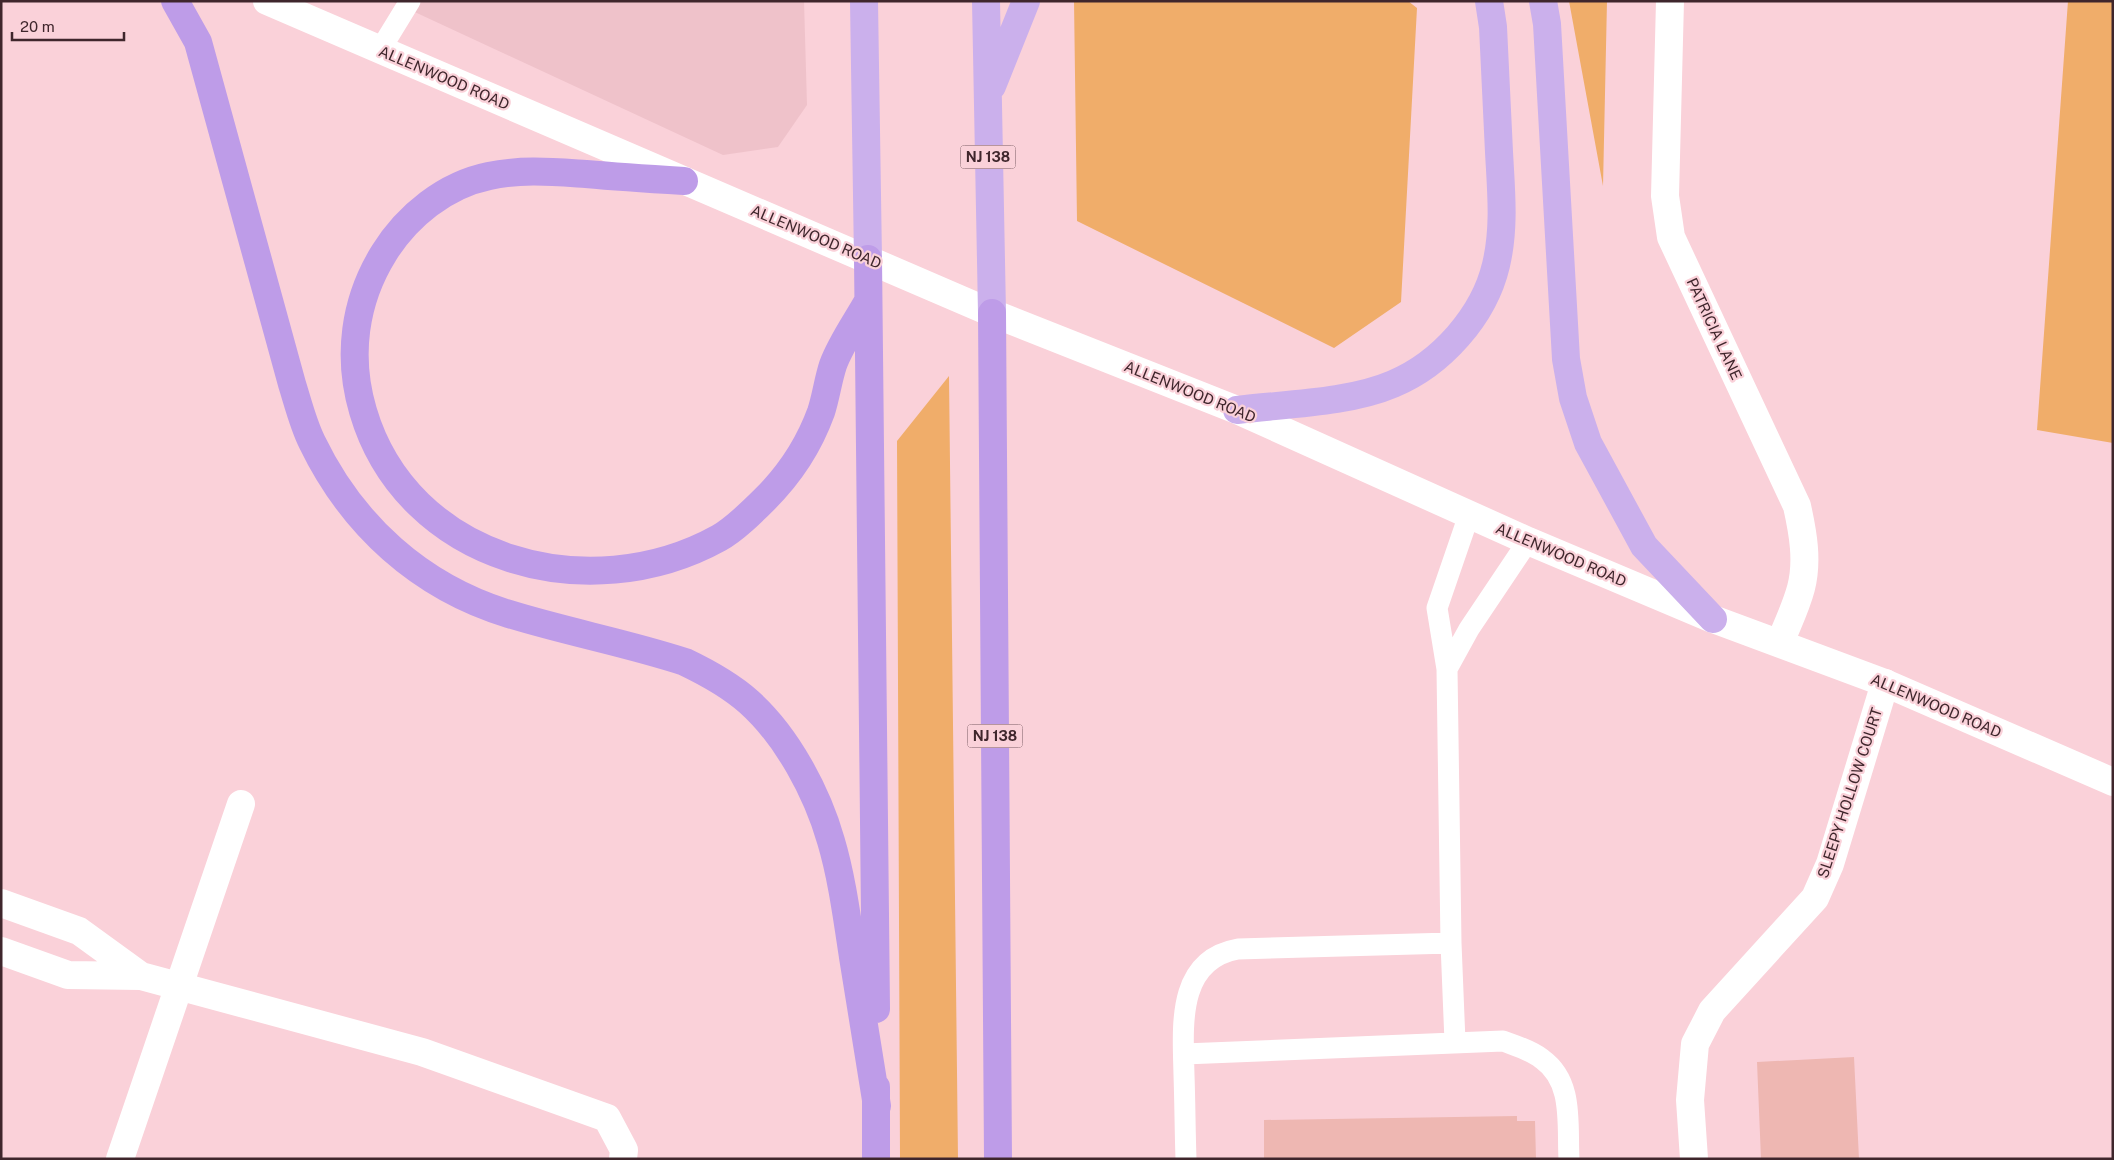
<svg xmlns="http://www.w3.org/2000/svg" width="2114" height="1160" font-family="'Public Sans',sans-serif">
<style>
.built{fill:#efc2ca}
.green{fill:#f0ad6a}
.building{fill:#eeb7b2}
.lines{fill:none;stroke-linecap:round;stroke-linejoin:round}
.service{stroke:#fff;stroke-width:21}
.minor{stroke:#fff;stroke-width:28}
.tertiary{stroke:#fff;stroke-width:28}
.trunk{stroke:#cbb0ec;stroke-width:28}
.motorway{stroke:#be9ce8;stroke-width:28}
.labels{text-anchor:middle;stroke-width:4.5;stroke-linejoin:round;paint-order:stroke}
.shield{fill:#fad1d9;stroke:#775960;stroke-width:1}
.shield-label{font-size:14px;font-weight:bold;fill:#3f262c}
.street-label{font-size:15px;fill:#3f262c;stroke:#fad1d9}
</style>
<rect width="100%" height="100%" fill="#fad1d9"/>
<path class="built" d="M391 1H804L807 105 778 147 723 155Z"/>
<path class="green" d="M1074 1H1408L1417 8 1401 302 1334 348 1077 221Z
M1569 1H1607L1603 186Z
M2068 1H2113V443L2037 430Z
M949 376 958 1159H900L897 441Z"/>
<path class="building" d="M1854 1057 1859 1159H1761L1757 1062Z
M1517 1116V1121H1535L1536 1159H1264V1120Z"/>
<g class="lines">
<path class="service" d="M380 50 410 1
M1447 669 1469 629 1528 541
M1451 943 1455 1042
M1184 1054 1503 1041C1516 1046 1531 1050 1542 1059 1574 1082 1567 1123 1569 1159
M1186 1159C1185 1131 1185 1103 1184 1075 1183 1027 1176 960 1238 949L1451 943 1447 669 1437 608 1469 515"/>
<path class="minor" d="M1670 1 1665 196 1671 237 1797 506C1803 533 1808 561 1801 588 1796 607 1787 625 1780 643
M1 903 79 931 141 976
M1 951 68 975 141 976 422 1052 607 1118 624 1150 623 1159
M120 1159 241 804
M1694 1159 1690 1100 1695 1044 1712 1011 1815 898 1830 864 1885 683"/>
<path class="tertiary" d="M267 1 992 313 1237 410 1528 541 1713 619 1885 683 2113 782"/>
<path class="trunk" d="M864 1 868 259
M986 1 992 313
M1543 1 1547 24 1566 359 1573 398 1588 443 1644 546 1713 619
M992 86 1026 1
M1237 410C1285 404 1349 403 1393 384 1441 364 1484 316 1496 265 1505 227 1501 190 1499 152 1497 110 1495 69 1493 27L1489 1"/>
<path class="motorway" d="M175 1 198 42 292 384C298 403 303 424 312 442 352 525 420 587 509 614 567 632 627 643 685 662 708 673 730 685 749 702 787 736 817 792 831 841 842 878 847 918 853 957 861 1006 869 1056 877 1106
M684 181C651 179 619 177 586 174 554 172 521 169 489 176 445 185 407 216 384 253 354 301 347 357 363 411 407 561 589 610 719 538 735 529 752 512 765 499 790 474 809 445 821 412 826 397 828 380 833 365 841 343 857 321 868 301
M868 259 876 1009
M992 313 998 1159
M876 1087V1159"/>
</g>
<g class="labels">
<g class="shield">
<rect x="960.5" y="145.5" width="55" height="23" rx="4"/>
<rect x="967.5" y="724.5" width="55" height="23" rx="4"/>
</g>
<g class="shield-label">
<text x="988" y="162">NJ 138</text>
<text x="995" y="741">NJ 138</text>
</g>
<g class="street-label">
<text transform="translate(444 78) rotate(23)" y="5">ALLENWOOD ROAD</text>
<text transform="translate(816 237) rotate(23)" y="5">ALLENWOOD ROAD</text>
<text transform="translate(1714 329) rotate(65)" y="5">PATRICIA LANE</text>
<text transform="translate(1190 392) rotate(22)" y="5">ALLENWOOD ROAD</text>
<text transform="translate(1561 555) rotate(23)" y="5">ALLENWOOD ROAD</text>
<text transform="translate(1936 706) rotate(23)" y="5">ALLENWOOD ROAD</text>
<text transform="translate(1850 793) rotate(-72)" y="5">SLEEPY HOLLOW COURT</text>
</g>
</g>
<rect width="2114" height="1160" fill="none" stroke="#3f262c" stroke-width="5"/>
<path d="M12 32v8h112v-8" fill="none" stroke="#3f262c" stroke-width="2.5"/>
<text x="20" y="32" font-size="15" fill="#3f262c" stroke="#fad1d9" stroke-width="4" paint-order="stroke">20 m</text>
</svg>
